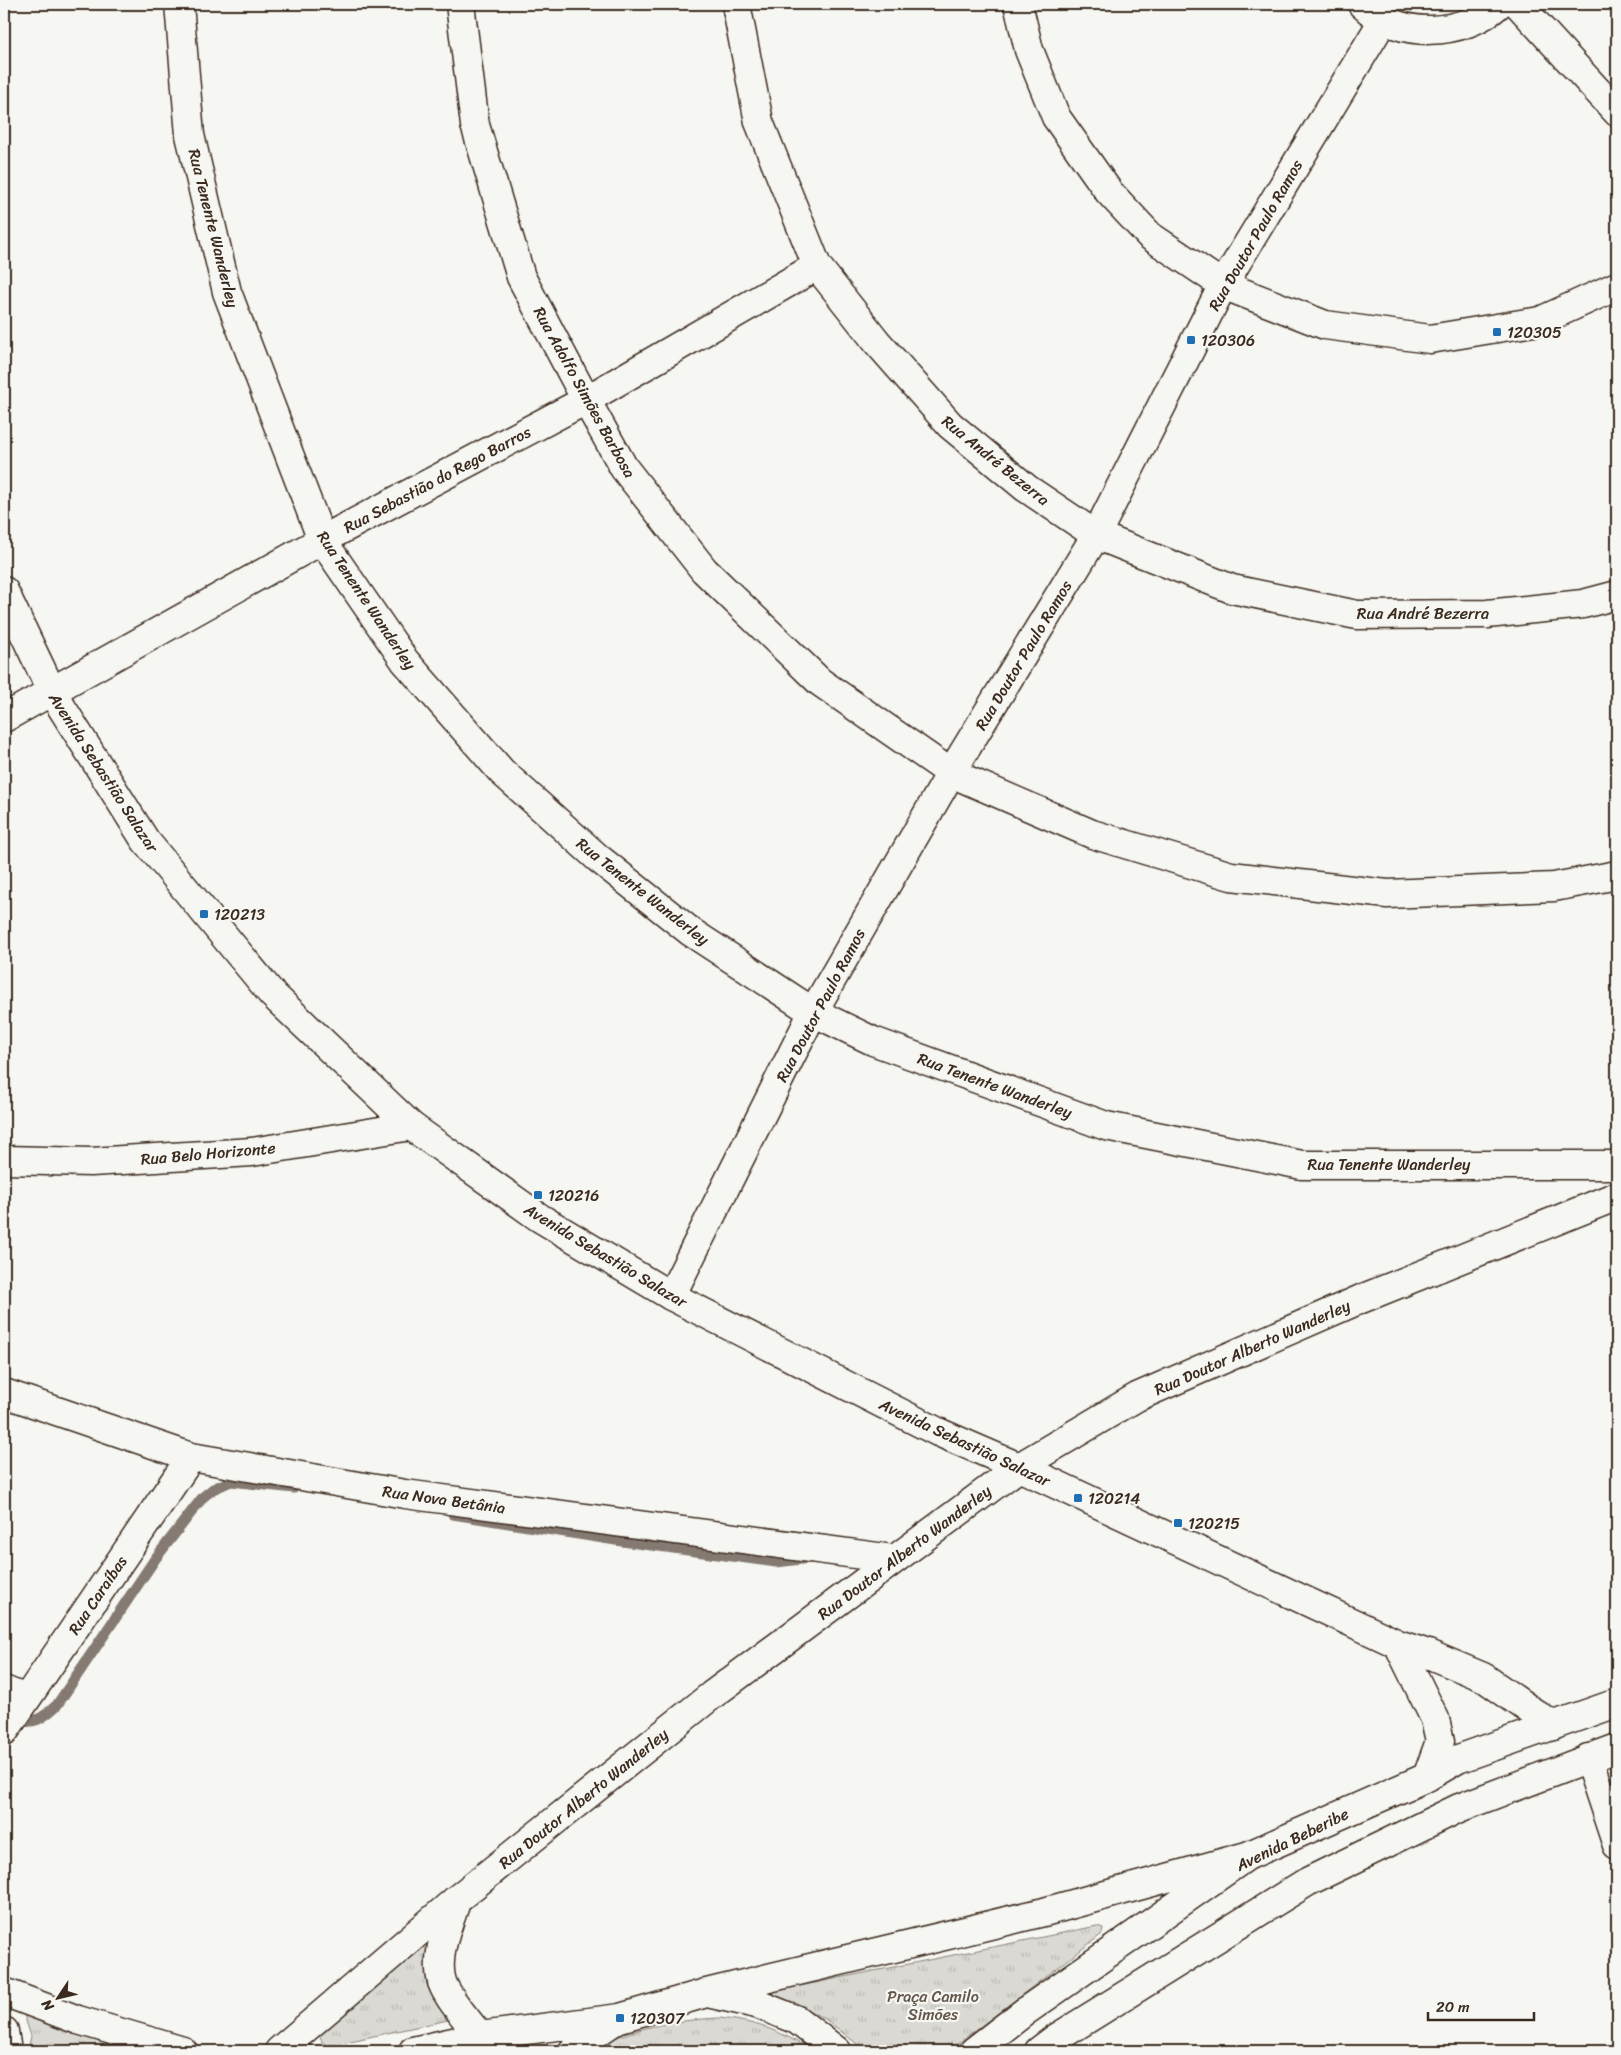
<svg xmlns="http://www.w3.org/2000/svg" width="1621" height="2055" font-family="Sriracha,sans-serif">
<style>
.park{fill:url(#park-tufts);stroke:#8a8278}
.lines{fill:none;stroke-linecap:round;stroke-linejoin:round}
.stream{stroke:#857a71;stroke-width:11}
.minor-casing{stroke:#3b2a1e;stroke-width:31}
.tertiary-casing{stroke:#3b2a1e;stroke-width:31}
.primary-casing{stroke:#3b2a1e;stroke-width:31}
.minor{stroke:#f6f6f2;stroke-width:28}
.tertiary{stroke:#f6f6f2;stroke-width:28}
.primary{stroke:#f6f6f2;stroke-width:28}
.poi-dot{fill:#1f6fb2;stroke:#f6f6f2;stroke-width:2}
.labels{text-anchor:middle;stroke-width:4.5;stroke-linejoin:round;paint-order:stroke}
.street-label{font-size:16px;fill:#3b2a1e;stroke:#f6f6f2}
.poi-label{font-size:16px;fill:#3b2a1e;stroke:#f6f6f2;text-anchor:start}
.park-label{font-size:16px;fill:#63564b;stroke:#f6f6f2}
</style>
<defs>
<pattern id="park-tufts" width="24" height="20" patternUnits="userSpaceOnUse" patternTransform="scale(1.25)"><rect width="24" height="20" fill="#dad9d3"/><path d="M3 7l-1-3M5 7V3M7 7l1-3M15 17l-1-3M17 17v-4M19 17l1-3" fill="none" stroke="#bcbab5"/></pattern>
</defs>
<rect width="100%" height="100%" fill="#f6f6f2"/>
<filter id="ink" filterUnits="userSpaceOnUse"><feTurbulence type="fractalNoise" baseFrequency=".02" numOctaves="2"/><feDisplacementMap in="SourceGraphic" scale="10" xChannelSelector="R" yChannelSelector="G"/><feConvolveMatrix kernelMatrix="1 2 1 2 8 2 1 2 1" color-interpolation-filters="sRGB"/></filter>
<g filter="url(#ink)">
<path class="park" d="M1097 1926 1103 1928 1102 1934 948 2051H866L828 2021 812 2012 765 1993Z
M431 1931 448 2020 327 2046 322 2042 319 2034Z
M22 2009 141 2051H28L31 2036Z
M719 2018C753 2021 783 2031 811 2051H589C627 2028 675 2020 719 2018Z"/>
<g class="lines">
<path class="stream" d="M453 1514 622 1541 776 1562 810 1558
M14 1719C34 1726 43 1718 57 1705L155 1559 203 1497 213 1489 231 1481 294 1488"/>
<g class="minor-casing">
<path id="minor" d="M179 4 190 135 227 292 322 540 405 661 502 772 598 858 691 932 813 1012 873 1041 1106 1126 1302 1165H1617
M460 4 475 125 521 277 586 400 624 468 704 570 820 682 951 773 1092 834 1231 876 1387 894 1554 887 1617 875
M736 4 759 122 817 266 877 342 950 425 1026 488 1096 535 1232 589 1357 615 1487 614 1583 604 1617 595
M1018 4 1029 50 1056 117 1109 192 1150 236 1223 285 1325 325 1430 339 1540 321 1617 286
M1362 4C1398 40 1463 37 1499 4
M1518 4 1617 112
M4 718 322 540 586 400 817 266
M4 1160 91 1162 252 1152 411 1126
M671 1296 813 1012 951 773 1096 535 1223 285 1384 19
M4 1393 191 1457 405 1494 893 1559
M4 1690 26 1699
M4 1732 191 1457
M1588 1758 1617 1845
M4 1992 78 2020 183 2051
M279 2051 457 1899 712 1695 1019 1467 1137 1397 1361 1299 1617 1196"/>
</g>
<g class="tertiary-casing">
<path id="tertiary" d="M4 591 52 692 145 840 272 994 411 1126 540 1218 671 1296 938 1432 1019 1467 1398 1644 1428 1654 1483 1677 1553 1726
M1398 1644 1435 1719 1440 1741 1427 1777"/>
</g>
<g class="primary-casing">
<path id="primary" d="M457 1899C449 1924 434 1955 442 1982 448 1999 468 2021 480 2036
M712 1994 757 2004 797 2020 837 2051
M4 2031 7 2051
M413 2051 480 2036 620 2018 706 1993 1044 1912 1247 1856
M573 2051 578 2045 614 2021
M974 2051 1027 2010 1247 1856 1427 1777 1458 1759 1617 1703
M1039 2051 1055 2039 1307 1882 1459 1808 1617 1748"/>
</g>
<use href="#minor" class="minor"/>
<use href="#tertiary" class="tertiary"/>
<use href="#primary" class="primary"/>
</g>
</g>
<g class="poi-dot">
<rect x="1492" y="327" width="10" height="10" rx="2.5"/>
<rect x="1186" y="335" width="10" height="10" rx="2.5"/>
<rect x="199" y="909" width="10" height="10" rx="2.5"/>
<rect x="533" y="1190" width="10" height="10" rx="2.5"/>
<rect x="1073" y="1493" width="10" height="10" rx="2.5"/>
<rect x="1173" y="1518" width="10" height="10" rx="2.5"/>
<rect x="615" y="2013" width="10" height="10" rx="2.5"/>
</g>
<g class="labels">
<g class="street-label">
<text transform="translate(214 228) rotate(76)" y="6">Rua Tenente Wanderley</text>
<text transform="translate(1255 235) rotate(-60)" y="6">Rua Doutor Paulo Ramos</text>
<text transform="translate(585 392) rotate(61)" y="6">Rua Adolfo Simões Barbosa</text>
<text transform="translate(996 460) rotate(39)" y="6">Rua André Bezerra</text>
<text transform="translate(437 479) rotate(-28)" y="6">Rua Sebastião do Rego Barros</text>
<text transform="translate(367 600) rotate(56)" y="6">Rua Tenente Wanderley</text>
<text x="1423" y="619">Rua André Bezerra</text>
<text transform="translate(1023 655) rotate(-59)" y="6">Rua Doutor Paulo Ramos</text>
<text transform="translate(104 772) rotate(57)" y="6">Avenida Sebastião Salazar</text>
<text transform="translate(643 891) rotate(38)" y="6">Rua Tenente Wanderley</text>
<text transform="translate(820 1005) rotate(-62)" y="6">Rua Doutor Paulo Ramos</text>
<text transform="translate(995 1085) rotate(20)" y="6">Rua Tenente Wanderley</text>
<text transform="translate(208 1153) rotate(-5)" y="6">Rua Belo Horizonte</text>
<text x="1389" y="1170">Rua Tenente Wanderley</text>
<text transform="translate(606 1255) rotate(31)" y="6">Avenida Sebastião Salazar</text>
<text transform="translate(1252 1347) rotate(-24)" y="6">Rua Doutor Alberto Wanderley</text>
<text transform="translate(965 1442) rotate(25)" y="6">Avenida Sebastião Salazar</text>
<text transform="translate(444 1499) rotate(8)" y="6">Rua Nova Betânia</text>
<text transform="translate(904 1552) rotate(-37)" y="6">Rua Doutor Alberto Wanderley</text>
<text transform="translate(97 1595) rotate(-56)" y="6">Rua Caraíbas</text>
<text transform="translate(583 1798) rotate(-39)" y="6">Rua Doutor Alberto Wanderley</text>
<text transform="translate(1292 1839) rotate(-26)" y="6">Avenida Beberibe</text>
</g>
<g class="poi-label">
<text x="1507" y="338">120305</text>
<text x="1201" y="346">120306</text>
<text x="214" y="920">120213</text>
<text x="548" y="1201">120216</text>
<text x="1088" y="1504">120214</text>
<text x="1188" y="1529">120215</text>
<text x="630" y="2024">120307</text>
</g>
<g class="park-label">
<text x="933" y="2002">Praça Camilo<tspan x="933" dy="18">Simões</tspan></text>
</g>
</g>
<rect width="1621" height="2055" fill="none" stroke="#f6f6f2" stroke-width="20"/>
<rect x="10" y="10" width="1601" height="2035" fill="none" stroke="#3b2a1e" stroke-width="2" filter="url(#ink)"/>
<g transform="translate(58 1998) rotate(235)" stroke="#f6f6f2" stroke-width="4" paint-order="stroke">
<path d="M0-4L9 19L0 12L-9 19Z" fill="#3b2a1e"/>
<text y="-8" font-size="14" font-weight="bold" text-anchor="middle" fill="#3b2a1e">N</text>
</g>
<path d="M1428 2012v8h106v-8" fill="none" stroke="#3b2a1e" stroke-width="2.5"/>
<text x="1436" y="2012" font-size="15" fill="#3b2a1e" stroke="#f6f6f2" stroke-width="4" paint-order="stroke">20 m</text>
</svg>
